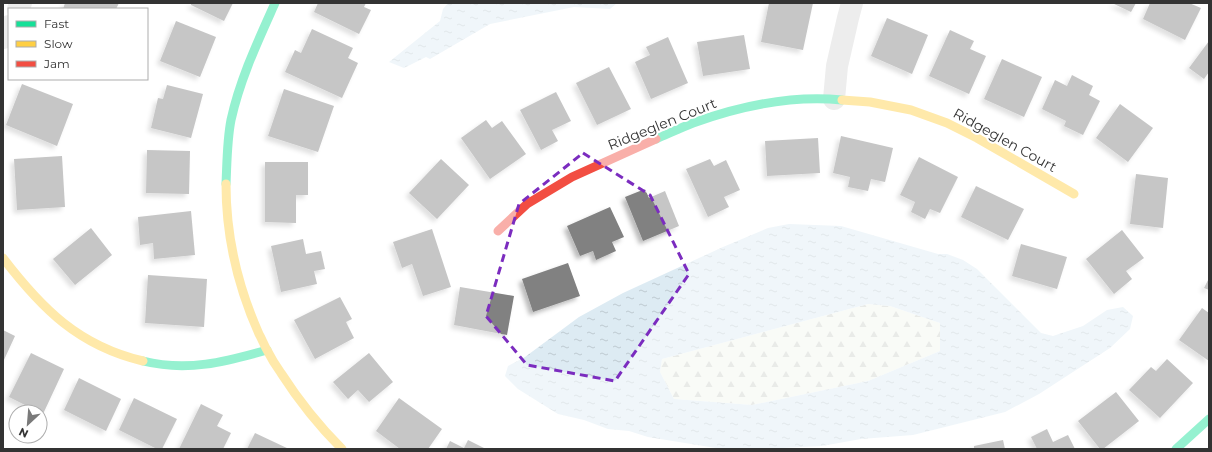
<svg xmlns="http://www.w3.org/2000/svg" width="1212" height="452" font-family="Montserrat,sans-serif">
<style>
.forest{fill:url(#forest-firs)}
.water{fill:url(#water-ripples);fill-rule:evenodd}
.building{fill:#818181;filter:url(#shadow)}
.lines{fill:none;stroke-linecap:round;stroke-linejoin:round}
.street{stroke:#d7d7d7;stroke-width:22}
.fast{stroke:#16e098;stroke-width:9}
.slow{stroke:#ffcf43;stroke-width:9}
.jam{stroke:#f24e42;stroke-width:9}
.marked{fill:none;stroke:#7b2cbf;stroke-width:3;stroke-dasharray:8 5;stroke-linejoin:round}
.labels{text-anchor:middle;stroke-width:4;stroke-linejoin:round;paint-order:stroke}
.street-label{font-size:14px;fill:#333;stroke:#fff}
</style>
<defs>
<pattern id="forest-firs" width="22" height="20" patternUnits="userSpaceOnUse"><rect width="22" height="20" fill="#f1f5ed"/><path d="M5 1l3.5 6h-7zM16 11l3.5 6h-7z" fill="#cfd2cc"/></pattern>
<pattern id="water-ripples" width="26" height="14" patternUnits="userSpaceOnUse"><rect width="26" height="14" fill="#ddebf3"/><path d="M2 4q2-2 4 0t4 0M15 11q2-2 4 0t4 0" fill="none" stroke="#becad1"/></pattern>
<filter id="shadow"><feDropShadow dx="-3.5" dy="3.5" stdDeviation="2" flood-color="#0004"/></filter>
</defs>
<rect width="100%" height="100%" fill="#fff"/>
<path class="forest" d="M868 304 890 306 940 323V351L868 381 752 405 674 399 660 372 662 359Z"/>
<path class="water" d="M448 3H617L610 9 574 7 490 24 430 59 426 57 404 68 389 62 440 21 443 9Z
M789 224 841 226 938 254H947L963 260 977 269 1041 333 1053 336 1083 326 1107 310 1123 307 1133 316 1130 329 1110 348 1039 394 1005 412 913 435 861 439 822 446 761 449H722L648 437 629 431 608 429 584 420 558 414 518 389 505 376 508 366 525 357 579 317 623 293 723 247 768 228ZM868 304 890 306 940 323V351L868 381 752 405 674 399 660 372 662 359Z"/>
<path class="building" d="M65 3H119L116 9H63Z
M191 3H233L224 21 191 5Z
M318 3H366L364 7 371 10 359 34 314 12Z
M769 3H813L803 50 761 42Z
M1112 3H1136L1131 12Z
M1150 3H1189L1201 8 1185 40 1143 19Z
M887 18 928 35 912 74 871 56Z
M176 21 216 37 200 77 160 61Z
M312 29 353 48 348 58 358 63 342 98 285 72 295 50 301 53Z
M950 30 974 41 970 49 986 56 969 94 929 76Z
M744 35 750 69 703 76 697 42Z
M668 37 688 83 651 99 635 62 650 55 646 47Z
M1209 41V72L1204 79 1189 68Z
M1002 59 1042 77 1024 117 984 99Z
M609 67 631 109 597 125 576 83Z
M1072 75 1093 86 1089 95 1100 101 1083 135 1064 126 1066 121 1042 109 1055 80 1067 86Z
M22 84 73 104 57 146 6 125Z
M167 85 203 94 191 138 151 128 158 98 163 99Z
M284 89 334 106 318 152 268 136Z
M556 92 571 121 552 130 558 141 541 150 520 110Z
M1120 104 1153 128 1128 162 1096 138Z
M486 120 492 128 502 121 526 154 490 179 461 138Z
M841 136 893 148 885 182 871 179 868 191 848 187 850 177 833 173Z
M818 138 820 173 767 176 765 141Z
M147 150 190 151 189 194 146 193Z
M62 156 65 207 17 210 14 159Z
M919 157 958 177 940 213 930 209 925 219 911 212 915 202 900 195Z
M441 159 469 185 437 219 409 193Z
M710 159 714 166 726 160 740 190 724 197 729 207 708 217 686 169Z
M265 162H308V195H296V223L265 222Z
M1136 174 1168 178 1163 228 1130 224Z
M976 186 1024 209 1008 240 961 217Z
M645 189 649 198 665 191 679 226 643 241 625 197Z
M610 207 624 237 612 242 616 251 596 260 593 251 580 256 567 226Z
M191 211 195 255 154 259 153 243 140 245 138 217Z
M91 228 112 255 75 285 53 259Z
M432 229 451 287 423 296 412 264 402 268 393 242Z
M1122 230 1144 258 1126 271 1132 279 1114 294 1086 259Z
M303 239 306 254 321 251 325 269 314 271 317 284 281 292 271 246Z
M1021 244 1067 257 1057 289 1012 276Z
M568 263 580 296 533 312 522 279Z
M148 275 207 279 204 327 145 323Z
M1209 278V290L1204 288Z
M460 287 514 296 507 335 454 325Z
M340 297 352 319 346 322 354 338 315 359 294 320Z
M1202 308 1209 313V361L1179 340Z
M3 330 15 336 3 362Z
M31 353 64 369 43 414 9 397Z
M369 353 393 382 369 402 358 390 348 399 333 382Z
M1167 359 1193 383 1160 418 1129 390 1151 367 1156 371Z
M79 378 121 399 106 431 64 410Z
M1116 392 1139 421 1103 449H1100L1078 421Z
M134 398 177 419 162 449H157L119 430Z
M399 398 442 429 428 449H400L376 431Z
M201 404 223 415 217 426 231 433 223 449H179Z
M1047 429 1053 442 1068 435 1075 449H1037L1031 437Z
M255 433 289 449H247Z
M468 440 486 449H446L450 441 464 448Z
M1003 440 1005 449H974V446Z"/>
<g class="lines">
<path class="street" d="M18 9 21 3
M3 38 9 26
M834 99 837 66 848 18 852 3"/>
<path class="fast" d="M656 139C668 134 680 128 693 123 740 106 791 95 842 100
M226 184C227 163 227 140 231 120 240 79 258 41 275 3
M143 361C187 372 225 362 267 350
M1176 449 1209 419"/>
<path class="slow" d="M842 100 870 102 911 110 947 123 977 138 1074 194
M226 184C226 235 238 287 259 334 262 339 264 345 267 350 271 358 276 366 281 373 299 401 319 426 342 449
M3 258C42 309 79 346 143 361"/>
<path class="jam" d="M498 231 527 204 572 177 656 139"/>
</g>
<path d="M0 0H1212V452H0ZM583 153 650 195 689 274 615 381 527 365 486 316 519 204Z" fill="#fff" fill-opacity=".55" fill-rule="evenodd"/>
<path class="marked" d="M583 153 650 195 689 274 615 381 527 365 486 316 519 204Z"/>
<g class="labels">
<g class="street-label">
<text transform="translate(662 124) rotate(-22)" y="5">Ridgeglen Court</text>
<text transform="translate(1005 140) rotate(29)" y="5">Ridgeglen Court</text>
</g>
</g>
<rect width="1212" height="452" fill="none" stroke="#333333" stroke-width="8"/>
<rect x="8" y="8" width="140" height="72" fill="#ffffff" stroke="#adadad"/>
<rect x="16" y="21" width="20" height="6" fill="#16e098" stroke="#adadad"/>
<text x="44" y="28" font-size="12" fill="#333333">Fast</text>
<rect x="16" y="41" width="20" height="6" fill="#ffcf43" stroke="#adadad"/>
<text x="44" y="48" font-size="12" fill="#333333">Slow</text>
<rect x="16" y="61" width="20" height="6" fill="#f24e42" stroke="#adadad"/>
<text x="44" y="68" font-size="12" fill="#333333">Jam</text>
<g transform="translate(28 424) rotate(206)"><circle r="19" fill="#ffffff" stroke="#adadad"/>
<path d="M0-3L7 15L0 10L-7 15Z" fill="#7a7a7a"/>
<text y="-6" font-size="11" font-weight="bold" text-anchor="middle" fill="#333333">N</text>
</g>
</svg>
